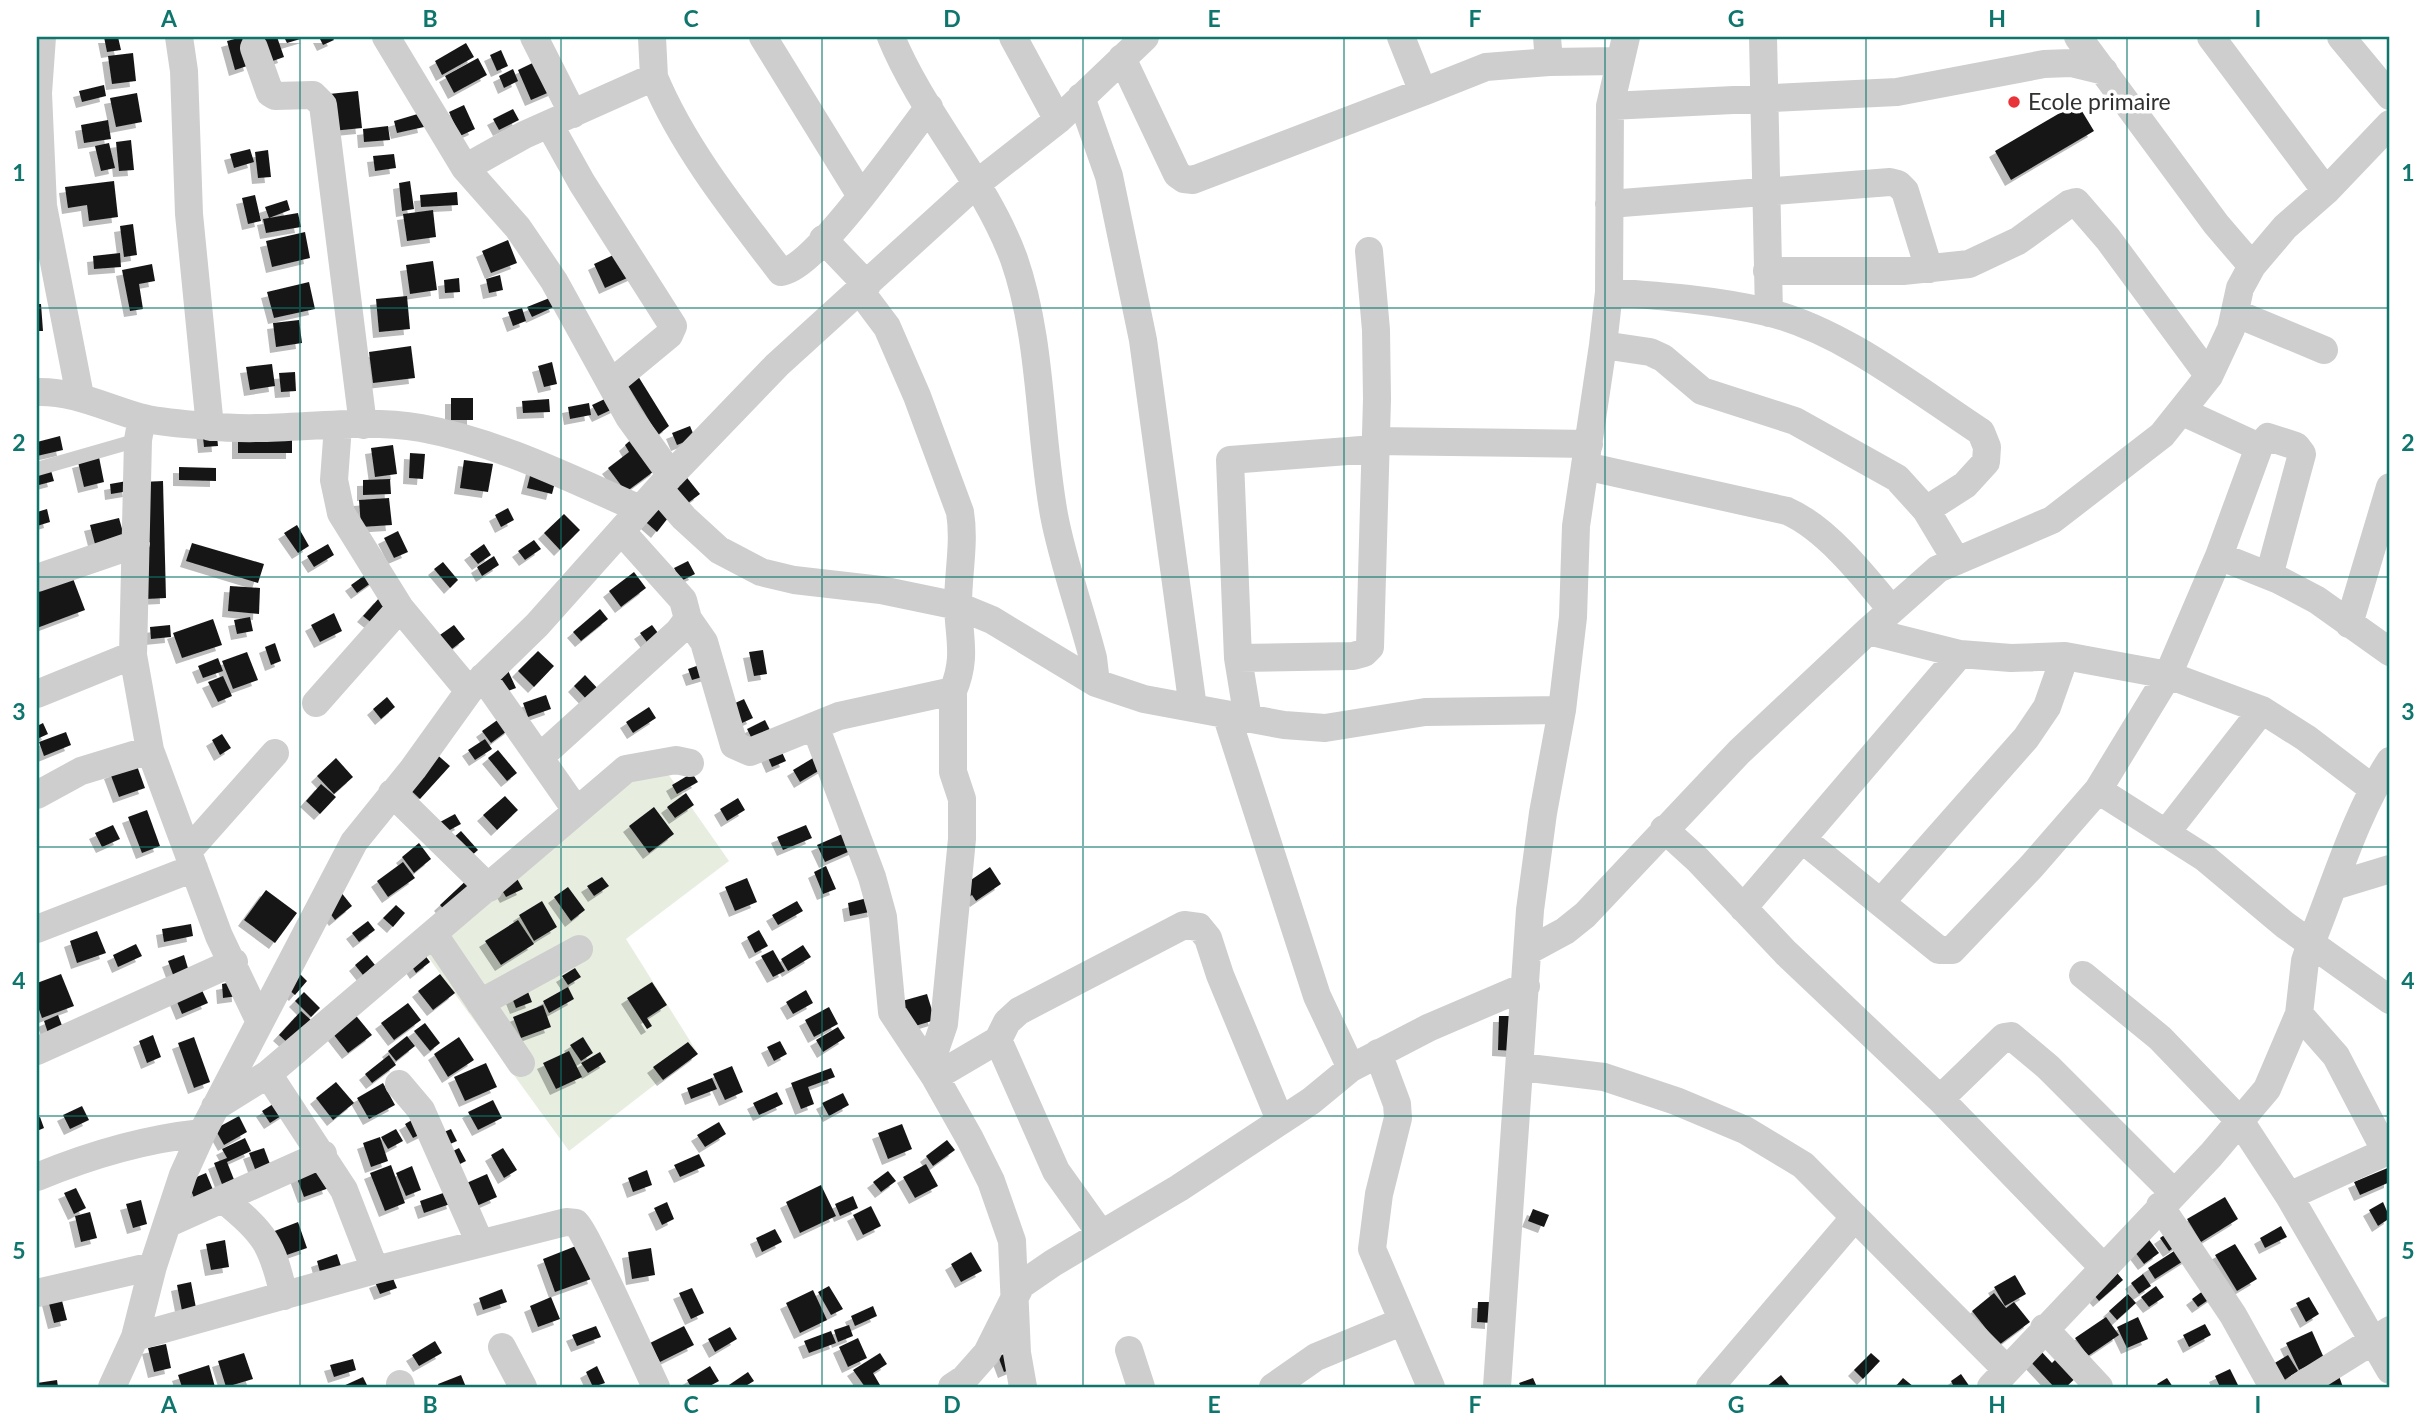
<svg xmlns="http://www.w3.org/2000/svg" width="2427" height="1424" font-family="Lato,sans-serif">
<style>
.green{fill:#e7eee0}
.building{fill:#181818;filter:url(#shadow)}
.lines{fill:none;stroke-linecap:round;stroke-linejoin:round}
.service{stroke:#cecece;stroke-width:14}
.minor{stroke:#cecece;stroke-width:28}
.grid{fill:none;stroke:#0f766e;stroke-width:2;stroke-opacity:0.55}
.poi-dot{fill:#e83439;stroke:#fff;stroke-width:2.5}
.labels{text-anchor:middle;stroke-width:7;stroke-linejoin:round;paint-order:stroke}
.poi-label{font-size:23px;fill:#313131;stroke:#fff;text-anchor:start}
.neatline{fill:none;stroke:#0f766e;stroke-width:2.5}
.grid-label{font-size:23px;text-anchor:middle;font-weight:bold;fill:#0f766e}
</style>
<defs>
<filter id="shadow"><feDropShadow dx="-6" dy="6" stdDeviation="0" flood-color="#0004"/></filter>
</defs>
<rect width="100%" height="100%" fill="#fff"/>
<path class="green" d="M652 751 729 861 626 939 697 1052 569 1151 423 950Z"/>
<path class="building" d="M104 37H118L121 50 107 52Z
M242 37 250 65 235 70 227 41Z
M261 37H277L284 57 270 62Z
M284 37H307L287 43Z
M319 37H332L334 40 323 45Z
M466 43 474 57 442 75 435 61Z
M501 50 508 66 497 71 490 55Z
M133 53 136 81 112 84 108 56Z
M545 57 559 88 531 100 518 70Z
M478 58 487 75 454 93 445 76Z
M513 69 518 81 504 88 499 76Z
M104 85 106 96 82 102 79 91Z
M358 91 362 128 332 131 329 94Z
M137 93 142 122 116 127 110 98Z
M2077 103 2094 131 2011 180 1995 151Z
M464 105 475 129 460 136 449 112Z
M513 109 519 120 499 130 493 119Z
M421 113 424 127 397 133 394 121Z
M108 120 111 139 84 143 81 125Z
M388 126 390 140 364 142 363 129Z
M131 140 134 170 119 171 116 142Z
M109 143 115 168 101 171 95 146Z
M250 149 254 162 234 168 230 154Z
M268 150 271 177 258 178 255 152Z
M394 154 396 168 375 171 373 156Z
M114 181 118 217 89 221 87 205 68 208 65 187Z
M410 181 414 209 402 211 399 183Z
M457 192 458 205 421 207 420 195Z
M255 195 261 221 248 224 242 198Z
M287 200 290 210 269 218 265 207Z
M433 210 436 237 407 241 403 214Z
M298 213 301 227 266 233 263 219Z
M133 224 137 255 124 257 120 226Z
M305 232 310 258 272 267 266 241Z
M508 240 517 263 491 273 482 251Z
M624 250 636 274 605 288 594 264Z
M120 253 121 267 94 269 93 256Z
M433 261 437 290 410 294 406 265Z
M152 264 155 281 139 284 143 309 130 311 122 270Z
M500 275 503 290 489 293 486 279Z
M459 278 460 292 445 293 444 280Z
M309 282 315 309 274 318 267 292Z
M407 296 410 329 379 332 376 299Z
M552 297 556 306 532 317 527 307Z
M37 304H41L43 331H37Z
M522 308 526 321 513 326 508 312Z
M299 320 302 343 276 347 273 323Z
M411 346 415 378 373 383 369 352Z
M552 362 557 384 544 387 538 366Z
M272 364 275 386 250 390 246 367Z
M295 372 296 391 281 392 279 373Z
M638 376 669 426 658 435 627 384Z
M611 396 617 407 598 416 592 405Z
M451 398H473V420H451Z
M549 399 550 412 523 413 522 401Z
M589 403 591 415 570 419 568 407Z
M216 426 218 446 204 447 202 427Z
M690 426 695 438 677 445 672 433Z
M292 433V453H238V434Z
M60 436 63 450 37 456V442Z
M633 438 657 469 626 492 608 468 629 452 625 445Z
M393 445 397 474 375 477 371 448Z
M410 453 425 454 423 479 409 478Z
M99 457 104 482 84 487 78 462Z
M464 460 493 464 488 492 460 488Z
M533 464 558 471 552 494 527 488Z
M50 467 54 481 39 485 37 471Z
M179 467 216 468V481L179 480Z
M680 469 700 494 688 503 668 478Z
M390 479 391 494 363 495V480Z
M127 481 129 491 111 494 110 484Z
M163 481 166 598 146 599 142 482Z
M657 494 675 509 657 532 639 516Z
M389 498 392 525 361 527 359 500Z
M508 508 514 520 501 527 495 515Z
M47 509 50 522 37 526V512Z
M564 514 580 530 560 550 544 533Z
M119 518 124 536 95 544 90 525Z
M297 525 309 546 298 553 284 533Z
M398 531 408 552 394 558 384 538Z
M534 540 541 549 525 560 518 551Z
M192 543 264 564 258 583 186 561Z
M328 544 334 555 314 567 307 556Z
M484 544 491 555 478 564 470 554Z
M494 556 499 565 482 576 477 567Z
M688 561 695 574 681 581 674 568Z
M443 562 458 580 450 588 434 569Z
M69 568 85 610 37 628V580Z
M372 570 378 578 357 593 351 585Z
M634 572 646 588 621 607 609 591Z
M230 586 260 588 259 614 228 611Z
M380 597 390 606 373 624 363 616Z
M600 609 608 619 581 641 573 632Z
M334 613 342 631 320 642 311 625Z
M250 617 253 631 237 634 234 620Z
M213 619 222 645 182 658 173 633Z
M170 625 171 637 151 639 150 627Z
M454 625 465 639 448 652 437 637Z
M652 625 664 641 653 650 640 633Z
M275 643 281 661 271 665 265 647Z
M763 650 767 674 754 676 749 652Z
M538 651 554 666 534 687 518 671Z
M247 652 258 680 233 689 222 661Z
M218 658 223 671 203 678 198 666Z
M705 663 709 675 692 680 688 669Z
M506 666 516 688 505 692 495 671Z
M585 675 601 692 590 703 574 686Z
M223 676 232 696 218 702 208 682Z
M546 695 551 709 528 717 523 703Z
M387 697 395 707 381 719 373 709Z
M744 699 753 718 742 723 733 704Z
M649 707 656 718 633 733 626 722Z
M503 716 511 728 491 743 482 731Z
M765 720 771 732 753 741 747 729Z
M43 723 48 734 37 739V726Z
M66 732 71 745 44 756 39 742Z
M222 734 231 748 220 755 212 740Z
M775 737 786 761 772 767 762 744Z
M485 739 492 749 475 760 468 750Z
M498 750 517 773 507 781 488 758Z
M433 751 450 766 420 799 404 784Z
M818 755 825 767 800 782 793 770Z
M336 758 353 777 334 794 317 776Z
M136 763 145 788 119 797 110 773Z
M692 773 698 782 677 794 672 785Z
M321 784 336 797 320 814 306 801Z
M686 793 694 805 675 818 667 807Z
M505 796 518 810 497 830 483 815Z
M738 798 745 810 727 821 720 809Z
M654 807 674 834 649 853 629 826Z
M147 810 160 846 142 853 128 817Z
M455 814 461 824 446 832 440 822Z
M113 825 120 839 102 847 95 833Z
M806 825 812 838 783 850 777 837Z
M461 831 478 850 470 857 453 838Z
M849 831 857 848 825 862 817 845Z
M419 843 431 859 414 873 402 857Z
M403 862 415 878 388 897 377 881Z
M826 866 836 889 823 894 814 872Z
M990 867 1001 884 976 901 972 895 968 898 965 884Z
M471 876 479 885 448 914 440 905Z
M516 877 523 889 506 897 499 885Z
M602 877 609 886 594 896 587 886Z
M747 878 757 902 735 911 725 887Z
M568 887 585 910 571 921 554 897Z
M266 890 297 913 275 943 244 920Z
M340 891 352 906 335 920 323 904Z
M871 897 874 911 850 916 848 903Z
M542 901 557 927 534 941 519 915Z
M797 901 803 911 778 925 772 915Z
M396 905 405 913 393 927 383 918Z
M518 920 534 944 501 965 485 941Z
M368 921 375 930 359 942 352 933Z
M191 924 193 936 164 942 162 929Z
M759 930 768 946 755 953 747 937Z
M97 931 106 953 77 963 70 941Z
M136 944 142 956 118 967 113 955Z
M803 945 811 957 788 971 781 959Z
M773 950 785 971 773 977 761 956Z
M422 951 430 962 416 973 408 961Z
M184 955 190 975 175 980 168 961Z
M367 955 375 965 363 975 355 965Z
M575 968 581 977 568 985 562 976Z
M296 970 307 981 295 995 282 984Z
M61 974 74 1006 42 1018 37 1004V983Z
M440 974 455 993 433 1010 418 991Z
M521 974 532 1002 516 1008 505 980Z
M237 981 238 996 223 998 222 984Z
M652 982 667 1005 647 1018 652 1026 647 1029 627 998Z
M200 986 208 1003 182 1014 175 997Z
M568 987 574 999 549 1013 543 1001Z
M806 990 813 1003 793 1014 786 1002Z
M304 992 320 1008 311 1017 295 1001Z
M927 994 935 1020 902 1030 895 1003Z
M408 1003 421 1020 394 1040 381 1023Z
M543 1005 551 1027 521 1038 513 1017Z
M829 1007 838 1024 814 1037 805 1020Z
M301 1011 312 1021 290 1045 279 1035Z
M353 1012 372 1035 348 1053 330 1030Z
M58 1015 63 1028 48 1033 44 1021Z
M1499 1016H1515L1514 1051 1498 1050Z
M425 1023 440 1043 430 1051 414 1031Z
M838 1027 845 1038 823 1052 816 1040Z
M153 1035 161 1057 147 1063 139 1041Z
M407 1036 415 1046 396 1061 388 1051Z
M194 1037 210 1082 194 1088 178 1043Z
M459 1037 474 1060 448 1077 434 1054Z
M583 1037 593 1053 581 1061 570 1045Z
M780 1041 787 1054 774 1061 767 1047Z
M688 1042 698 1054 663 1080 653 1067Z
M569 1051 582 1077 556 1089 543 1063Z
M600 1052 606 1062 588 1073 581 1063Z
M389 1055 396 1065 372 1083 365 1074Z
M486 1063 497 1087 465 1101 454 1077Z
M732 1066 743 1092 725 1100 713 1074Z
M831 1068 835 1077 808 1087 814 1104 801 1109 791 1083Z
M712 1078 717 1089 691 1099 687 1088Z
M336 1082 354 1103 333 1120 316 1098Z
M383 1083 395 1105 369 1119 357 1098Z
M777 1092 783 1104 759 1115 753 1103Z
M843 1093 849 1105 829 1116 822 1103Z
M281 1099 289 1111 270 1123 262 1111Z
M493 1100 502 1118 478 1130 468 1112Z
M82 1106 89 1120 70 1129 63 1115Z
M239 1116 247 1132 224 1145 215 1129Z
M40 1117 44 1128 37 1131V1118Z
M417 1117 425 1132 413 1138 405 1124Z
M719 1122 726 1134 705 1147 697 1135Z
M902 1124 912 1149 888 1159 878 1133Z
M396 1129 403 1141 388 1149 381 1137Z
M451 1129 457 1141 443 1147 437 1135Z
M380 1137 388 1161 371 1167 363 1143Z
M245 1138 251 1151 227 1162 235 1182 223 1187 214 1163 227 1158 222 1149Z
M947 1140 955 1150 933 1166 926 1156Z
M264 1148 273 1172 258 1177 249 1153Z
M459 1148 466 1161 454 1167 447 1154Z
M503 1148 517 1170 504 1178 491 1155Z
M699 1154 705 1166 680 1177 674 1165Z
M319 1161 329 1188 304 1197 294 1170Z
M926 1164 938 1186 915 1198 903 1177Z
M391 1165 405 1203 385 1211 370 1173Z
M412 1166 421 1190 406 1196 396 1173Z
M2390 1167V1182L2360 1195 2354 1182Z
M647 1170 652 1185 633 1192 628 1178Z
M888 1171 896 1181 881 1192 873 1182Z
M206 1173 214 1192 195 1200 187 1181Z
M487 1174 497 1197 472 1208 462 1185Z
M821 1185 836 1216 800 1233 786 1202Z
M76 1188 86 1208 74 1214 64 1193Z
M449 1191 453 1203 424 1213 420 1201Z
M853 1196 858 1208 840 1216 835 1204Z
M2225 1197 2238 1219 2201 1242 2187 1219Z
M141 1200 147 1224 133 1228 126 1204Z
M667 1202 674 1219 662 1225 654 1208Z
M2383 1202 2390 1218 2378 1226 2369 1210Z
M871 1206 881 1226 863 1235 853 1215Z
M1533 1209 1549 1215 1544 1227 1528 1221Z
M90 1212 97 1238 81 1242 75 1216Z
M298 1222 307 1248 281 1257 272 1232Z
M2177 1226 2187 1239 2169 1251 2160 1238Z
M2281 1226 2287 1237 2265 1248 2260 1238Z
M775 1229 782 1242 762 1252 756 1238Z
M2147 1237 2159 1253 2144 1264 2132 1248Z
M225 1240 229 1267 211 1270 206 1244Z
M2188 1242 2196 1253 2155 1279 2148 1268Z
M581 1244 594 1278 555 1292 543 1259Z
M2235 1244 2257 1279 2237 1291 2215 1255Z
M651 1248 655 1275 632 1279 628 1252Z
M971 1252 982 1271 961 1282 951 1264Z
M337 1254 341 1266 320 1272 317 1261Z
M2112 1267 2123 1280 2099 1301 2088 1288Z
M2143 1274 2151 1286 2139 1294 2131 1283Z
M2015 1275 2026 1294 2005 1306 1994 1287Z
M392 1276 397 1288 380 1294 375 1282Z
M191 1282 196 1308 182 1311 177 1285Z
M2211 1285 2217 1294 2198 1307 2192 1299Z
M829 1286 843 1309 831 1315 818 1292Z
M2156 1286 2164 1297 2149 1307 2141 1297Z
M692 1288 704 1313 691 1319 679 1293Z
M502 1289 507 1302 483 1310 479 1298Z
M813 1290 827 1320 800 1333 786 1303Z
M60 1293 67 1320 54 1323 47 1296Z
M1994 1293 2006 1308 2014 1302 2030 1322 1999 1345 1972 1311Z
M2128 1294 2136 1303 2117 1320 2109 1311Z
M551 1297 560 1319 538 1327 530 1306Z
M2309 1297 2319 1314 2306 1322 2296 1303Z
M1478 1302H1491V1323L1477 1322Z
M873 1306 877 1316 855 1326 851 1316Z
M2106 1317 2119 1335 2088 1356 2075 1338Z
M2138 1317 2148 1339 2127 1348 2117 1327Z
M2205 1324 2211 1335 2189 1347 2183 1335Z
M849 1325 853 1336 838 1342 834 1330Z
M596 1326 601 1337 577 1346 572 1335Z
M684 1326 694 1345 660 1362 650 1343Z
M730 1327 737 1339 715 1352 708 1339Z
M831 1331 836 1343 809 1353 804 1341Z
M2312 1331 2324 1358 2299 1370 2286 1343Z
M858 1338 867 1358 848 1367 839 1347Z
M435 1341 442 1353 419 1366 412 1355Z
M166 1344 171 1368 154 1372 148 1348Z
M2039 1349 2052 1363 2066 1349 2085 1369 2066 1387H2054L2028 1359Z
M1011 1352 1016 1367 1004 1372 998 1356Z
M244 1353 253 1379 226 1387 218 1361Z
M880 1353 887 1364 873 1373 880 1385 865 1387 853 1370Z
M1871 1353 1880 1361 1863 1379 1854 1370Z
M2288 1355 2298 1371 2283 1381 2273 1364Z
M353 1359 356 1370 334 1377 330 1365Z
M209 1365 215 1387H182L178 1375Z
M597 1366 605 1383 593 1387 586 1372Z
M710 1366 719 1381 708 1387H691L687 1380Z
M2336 1368 2343 1387H2310Z
M2230 1369 2239 1387H2220L2215 1376Z
M748 1372 754 1381 744 1387H726Z
M1961 1374 1970 1387H1954L1951 1381Z
M461 1375 466 1387H439L438 1384Z
M1781 1375 1791 1387H1766Z
M363 1377 368 1387H341Z
M1533 1378 1537 1387H1521L1519 1383Z
M1903 1378 1914 1387H1895Z
M2167 1378 2173 1387H2159L2157 1384Z
M57 1380 58 1387H37V1383Z"/>
<g class="lines">
<path class="service" d="M37 469 138 440"/>
<path class="minor" d="M42 37 38 93 43 206 80 396
M179 37 184 71 189 214 210 427
M386 37 465 168 518 228 554 281 629 417 671 475
M534 37 573 114
M652 37 654 77
M763 37 861 196
M891 37C923 115 985 180 1014 259 1042 339 1039 432 1054 515 1063 563 1081 611 1093 658L1096 683
M1013 37 1058 120
M1401 37 1423 92 1486 67 1549 62
M1547 37 1549 62 1619 61
M1763 37 1769 313
M2078 37 2216 224 2252 266
M2211 37 2326 191
M2341 37 2390 96
M254 48 270 93 275 96 313 95 323 105 363 425
M1122 58 1177 174 1184 179 1193 180 1423 92
M1081 97 1109 176 1143 340 1193 708
M1610 106 1897 92 2044 64 2071 63 2104 71
M549 124 582 183 673 326 669 335 611 383
M465 168 524 135 654 77C683 147 735 212 781 272 815 269 905 138 929 107
M1609 204 1890 182 1898 184 1905 191 1929 269
M823 239 867 285
M1767 271H1903L1969 264 2018 241 2069 204 2076 202 2108 239 2209 376
M1609 292C1662 296 1715 300 1767 312 1842 330 1917 390 1981 432L1987 447 1986 462 1965 485 1926 510
M2235 313 2324 350
M1603 345 1650 352 1663 358 1702 391 1795 421 1897 478 1926 510 1956 560
M37 392C74 391 104 407 139 417 161 423 186 424 208 426 278 434 351 416 421 428 498 442 569 478 640 509
M2183 412 2259 447 2219 556
M142 418 138 440 133 655 150 750 219 936 259 1020
M338 426 334 480 341 513 400 608
M1375 441 1589 444
M2259 447 2268 437 2296 446 2302 454 2269 576
M1585 466 1787 511C1826 528 1864 576 1891 609
M659 489 684 518 719 550 761 572 794 580 881 590 958 606 992 620 1096 683 1144 699 1284 725 1325 728 1425 712 1562 710
M37 578 136 544
M688 619 704 642 734 745 750 752 839 716 953 691C967 657 959 639 958 605 958 573 965 543 960 512L917 396 887 327 860 291
M2349 624 2390 487
M1868 631 1938 569 2052 520 2162 435 2209 376 2231 329 2240 288 2252 266 2285 227 2326 191 2390 124
M1238 658 1353 656 1364 653 1370 647 1377 399 1376 330 1369 251
M483 677 576 810
M37 694 133 655
M316 703 400 608 469 691
M1226 714 1317 996 1351 1068
M1248 719 1238 658 1230 460 1374 449
M815 726 872 877 883 917 892 1012 935 1077 970 1139 991 1181 1012 1241 1017 1353 1023 1387
M540 757 679 631 688 619 683 600 623 533
M2098 790 2205 858 2285 925 2390 1000
M392 793 489 888
M37 795 81 771 150 750
M1664 829 1698 860 1786 953 1940 1099 2104 1268
M2166 833 2262 710
M1802 839 1939 950H1952L2031 867 2098 790 2168 675 2219 556 2279 580 2317 600 2390 652
M189 850 275 753
M2334 886 2390 869
M1881 902 2026 738 2047 707 2065 656
M1743 908 1960 654
M37 929 194 868
M435 936 521 1063
M1528 951 1565 931 1585 915 1739 752 1868 631 1960 654 2011 658 2065 656 2168 675 2262 710 2306 738 2372 788
M2083 975 2160 1038 2240 1121 2289 1196 2390 1150
M480 1003 579 949
M2299 1014 2336 1056 2386 1152
M37 1051 234 962
M1378 1053 1397 1104 1398 1118 1379 1194 1372 1249 1431 1387
M1521 1067 1604 1077 1676 1101 1745 1130 1803 1165 2006 1369
M929 1068 944 1024 962 839V799L953 772V691
M268 1074 344 1190 375 1270
M935 1077 998 1040
M399 1084 421 1110 480 1243
M1940 1099 2004 1037 2011 1036 2048 1067 2173 1192
M215 1107 268 1074 626 769 676 760 690 763
M37 1177C90 1155 144 1139 202 1133
M2289 1196 2390 1370
M223 1199C265 1234 272 1243 284 1296
M2160 1206 2233 1315 2273 1387
M169 1223 323 1154
M1101 1234 1056 1171 998 1040 1007 1022 1019 1011 1184 925 1199 927 1208 938 1220 975 1280 1120
M37 1293 153 1266
M2044 1328 2099 1387
M135 1337 375 1270 566 1222 576 1223C584 1228 646 1366 656 1387
M502 1347 523 1387
M1129 1350 1141 1387
M400 1384 401 1387
M112 1387 135 1337 153 1266 183 1175 202 1133 354 842 413 769 469 691 537 625 671 475 777 365 975 185 1058 120 1145 37
M952 1387 964 1379 987 1353 1021 1285 1053 1263 1179 1188 1311 1101 1351 1068 1430 1027 1526 986
M1273 1387 1316 1357 1401 1322
M1497 1387 1530 910 1543 813 1562 710 1573 617 1576 526 1603 345 1609 292 1610 106 1626 37
M1710 1387 1855 1217
M1991 1387 2211 1155 2267 1089 2299 1014 2305 961 2311 943C2336 882 2354 817 2390 761
M2299 1387 2390 1330"/>
</g>
<path class="grid" d="M300 37V1387M561 37V1387M822 37V1387M1083 37V1387M1344 37V1387M1605 37V1387M1866 37V1387M2127 37V1387M37 308H2390M37 577H2390M37 847H2390M37 1116H2390"/>
<circle class="poi-dot" cx="2014" cy="102" r="7"/>
<g class="labels">
<g class="poi-label">
<text x="2028" y="110">Ecole primaire</text>
</g>
</g>
<rect width="2427" height="1424" fill="none" stroke="#ffffff" stroke-width="77"/>
<rect x="38" y="38" width="2350" height="1348" class="neatline"/>
<g class="grid-label">
<text x="169" y="27">A</text>
<text x="430" y="27">B</text>
<text x="691" y="27">C</text>
<text x="952" y="27">D</text>
<text x="1214" y="27">E</text>
<text x="1475" y="27">F</text>
<text x="1736" y="27">G</text>
<text x="1997" y="27">H</text>
<text x="2258" y="27">I</text>
<text x="19" y="181">1</text>
<text x="2408" y="181">1</text>
<text x="19" y="451">2</text>
<text x="2408" y="451">2</text>
<text x="19" y="720">3</text>
<text x="2408" y="720">3</text>
<text x="19" y="989">4</text>
<text x="2408" y="989">4</text>
<text x="19" y="1259">5</text>
<text x="2408" y="1259">5</text>
<text x="169" y="1413">A</text>
<text x="430" y="1413">B</text>
<text x="691" y="1413">C</text>
<text x="952" y="1413">D</text>
<text x="1214" y="1413">E</text>
<text x="1475" y="1413">F</text>
<text x="1736" y="1413">G</text>
<text x="1997" y="1413">H</text>
<text x="2258" y="1413">I</text>
</g>
</svg>
